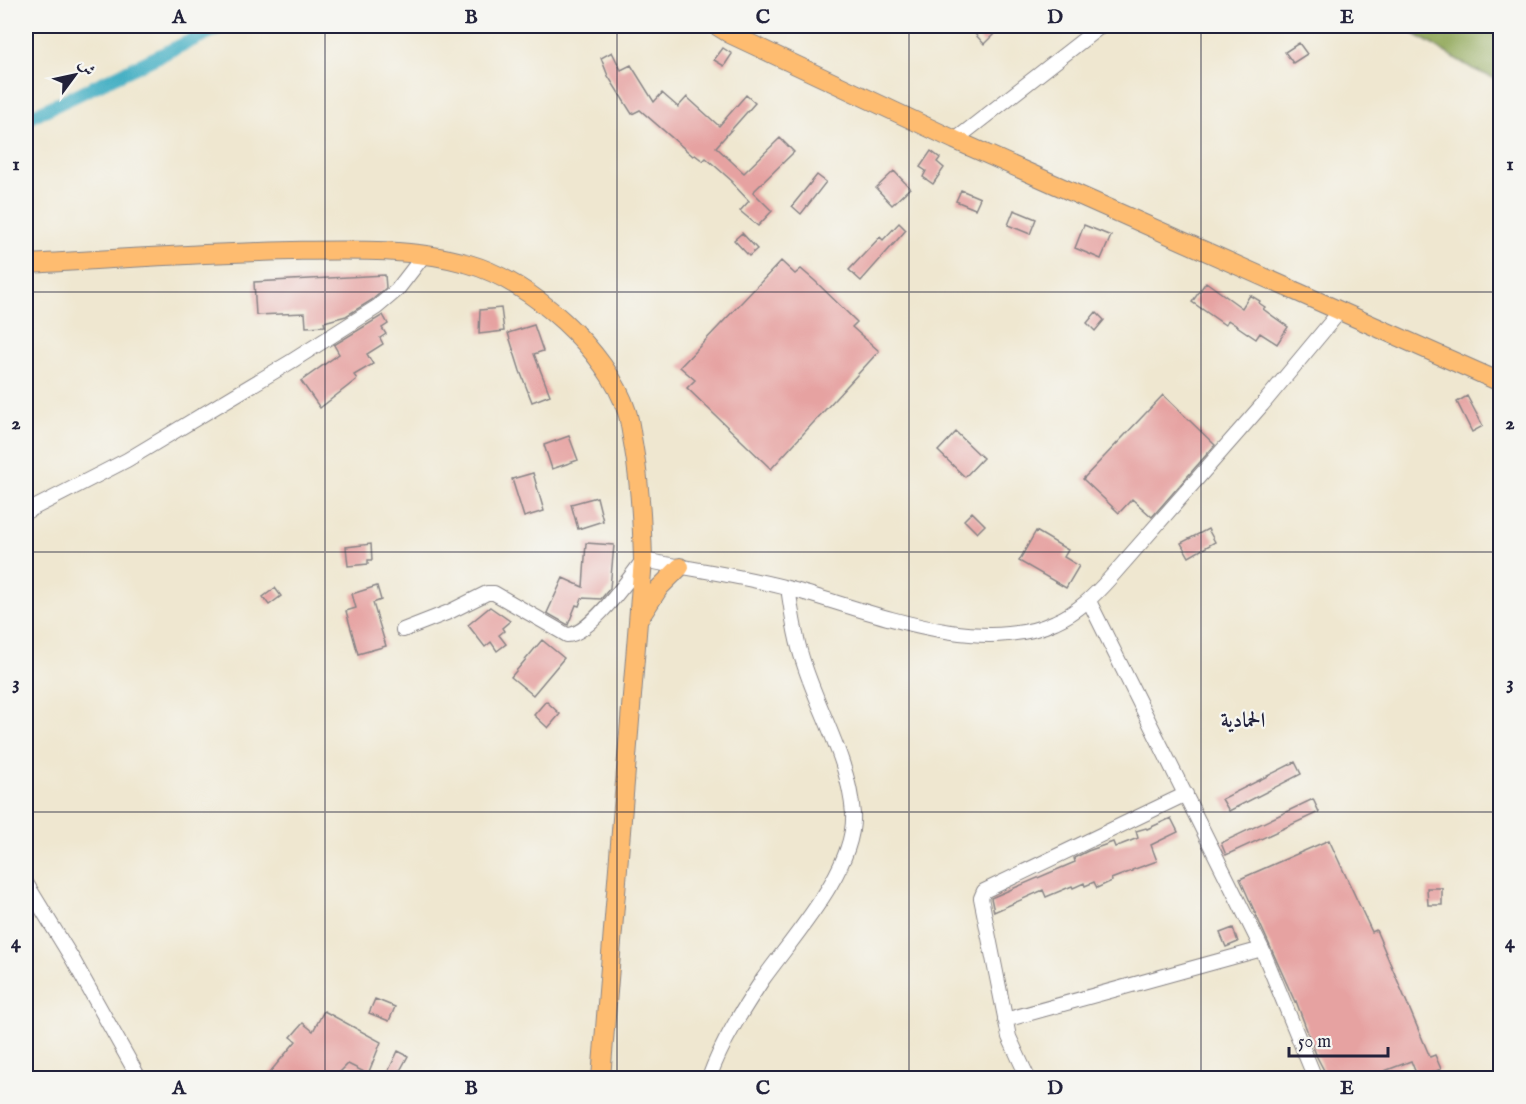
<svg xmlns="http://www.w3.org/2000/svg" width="1526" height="1104" font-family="'IM FELL English',Amiri,serif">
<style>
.forest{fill:#90a759;stroke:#59644a;stroke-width:1.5}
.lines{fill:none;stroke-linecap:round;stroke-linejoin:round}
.canal{stroke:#46b0c4;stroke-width:14}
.building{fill:#e6a2a1}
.minor-casing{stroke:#888486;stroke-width:16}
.major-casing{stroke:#888486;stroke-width:20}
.minor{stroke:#fff;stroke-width:14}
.major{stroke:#febc70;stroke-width:18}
.grid{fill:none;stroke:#22223b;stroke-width:1.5;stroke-opacity:0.55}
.labels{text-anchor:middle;stroke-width:4.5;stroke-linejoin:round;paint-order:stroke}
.quarter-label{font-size:21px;font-weight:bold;fill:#22223b;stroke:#f6f6f2}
.neatline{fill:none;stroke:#22223b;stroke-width:2}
.grid-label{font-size:20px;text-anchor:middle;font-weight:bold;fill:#22223b}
</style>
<rect width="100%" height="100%" fill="#f6f6f2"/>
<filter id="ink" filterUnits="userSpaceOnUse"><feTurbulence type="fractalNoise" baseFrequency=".0167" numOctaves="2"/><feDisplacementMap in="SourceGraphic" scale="12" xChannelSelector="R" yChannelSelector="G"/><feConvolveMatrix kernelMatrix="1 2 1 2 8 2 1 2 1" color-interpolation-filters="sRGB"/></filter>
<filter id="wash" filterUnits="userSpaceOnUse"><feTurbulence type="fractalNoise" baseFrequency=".008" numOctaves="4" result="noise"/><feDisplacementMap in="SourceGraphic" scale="24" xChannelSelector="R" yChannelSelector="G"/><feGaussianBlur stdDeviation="1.35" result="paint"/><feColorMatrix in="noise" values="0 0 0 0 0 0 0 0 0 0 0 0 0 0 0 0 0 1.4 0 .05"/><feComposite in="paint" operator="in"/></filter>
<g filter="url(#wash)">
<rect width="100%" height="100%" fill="#efe7d0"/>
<path class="forest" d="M1401 26H1500V81L1473 69Z"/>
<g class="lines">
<path class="canal" d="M26 119 222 26"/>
</g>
<g id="blocks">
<path class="building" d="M983 26H1002L984 44 975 34Z
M1299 43 1307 54 1293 63 1285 52Z
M723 48 732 54 724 66 714 60Z
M612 52 621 70 631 65 654 102 662 93 678 107 687 97 719 126 746 95 755 103 716 147 744 173 780 138 794 152 753 192 772 211 758 226 740 211 749 201 731 182 732 181 706 158 703 161 695 155 693 156 640 110 632 114 608 76 601 58Z
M931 151 940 158 937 162 944 168 933 184 923 177 926 171 920 167Z
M894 171 910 188 892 205 876 188Z
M817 175 826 182 801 214 792 206Z
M961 190 980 198 975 209 956 201Z
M1014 210 1036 219 1030 234 1008 225Z
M899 223 906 230 861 281 849 270 880 237 883 240Z
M1084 225 1111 236 1101 259 1075 248Z
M742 233 757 249 749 256 734 240Z
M781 261 795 274 801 269 815 281 857 322 852 327 879 351 771 469 687 388 695 380 680 367Z
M385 275 386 288 372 300 346 316 324 322 325 326 306 327 305 313 256 315 254 282Z
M1206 282 1242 308 1250 295 1260 301 1259 303 1265 307 1263 309 1288 327 1277 344 1260 333 1256 339 1228 320 1225 325 1192 302Z
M501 308 504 331 479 334 480 310Z
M1096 312 1104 320 1095 331 1087 323Z
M383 315 388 324 382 328 386 334 380 338 383 344 367 354 373 364 354 375 357 379 320 408 301 381 339 354 334 345Z
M534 325 543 351 534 354 550 395 532 402 520 371 508 333Z
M1163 395 1215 445 1152 517 1132 499 1119 513 1083 479Z
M1467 396 1483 426 1472 432 1457 402Z
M956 432 983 458 965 477 938 451Z
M569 436 578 460 552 469 544 445Z
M533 473 544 511 524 517 512 479Z
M597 497 603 521 578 529 571 504Z
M972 512 985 525 977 533 964 520Z
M1208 529 1215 542 1189 557 1181 543Z
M1036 531 1068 550 1064 557 1079 566 1066 588 1019 561Z
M586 543 614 545 610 588 601 599 582 598 579 606 576 605 568 625 547 613 563 578 583 587Z
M371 544 372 560H368V564L348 566 346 547Z
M377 586 381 600 373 603 386 646 358 654 346 611 356 608 352 594Z
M275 588 281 596 269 605 263 597Z
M490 607 510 621 502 628 504 631 499 635 506 644 497 651 491 642 485 647 468 625Z
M542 640 564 658 533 695 511 677Z
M546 701 560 714 548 728 534 715Z
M1295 762 1301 774 1229 811 1222 799Z
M1313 799 1319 812 1226 855 1221 843Z
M1171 818 1178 832 1151 845 1157 861 1132 870V871L1111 879 1112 881 1097 888 1094 882 1085 886 1084 883 1073 888 1072 886 1046 897 1043 890 994 912 991 898 1075 862 1074 858 1088 851 1113 842 1115 847 1138 838 1136 831 1146 828 1147 829Z
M1329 840 1372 932 1376 930 1430 1057 1435 1055 1441 1069 1418 1078 1411 1061 1366 1078H1328L1317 1057 1296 1001 1295 1002 1240 879Z
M1427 888H1442V905H1428Z
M1233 928 1238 942 1226 947 1220 933Z
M375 999 395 1007 389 1021 369 1013Z
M324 1011 381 1042 368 1074 348 1064 334 1078H265L296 1041 291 1037 303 1023 313 1031Z
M398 1051 408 1056 396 1078H385Z"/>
</g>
</g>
<g filter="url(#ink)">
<use href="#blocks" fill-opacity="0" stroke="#888486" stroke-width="1.5"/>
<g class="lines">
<g class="minor-casing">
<path id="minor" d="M955 140 1101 26
M26 512 127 460 292 361 377 307 397 290 424 255
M1089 601 1262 949 1315 1078
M403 630 449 612 487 593H494L567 635C588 636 630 578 643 560 692 569 743 576 791 589 868 610 979 658 1055 622 1078 612 1095 595 1111 577L1262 405 1341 310
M26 883 73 960 139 1078
M1005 1020 1262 949
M709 1078C722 1042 742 1011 763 979 793 937 856 868 853 814 849 760 820 714 804 664 795 639 792 613 788 588
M1028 1078 1009 1037 981 898 984 891 1186 794"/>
</g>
<g class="major-casing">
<path id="major" d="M717 26 730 34 955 140 1500 382
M26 264C115 259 204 253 293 251 351 250 413 248 469 264 530 281 608 351 627 412 630 421 631 433 633 443 640 482 642 521 643 560L601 1078
M639 619 659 588 680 567"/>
</g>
<use href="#minor" class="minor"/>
<use href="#major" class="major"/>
</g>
</g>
<path class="grid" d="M325 26V1078M617 26V1078M909 26V1078M1201 26V1078M26 292H1500M26 552H1500M26 812H1500"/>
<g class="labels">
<g class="quarter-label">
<text x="1243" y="727">الحمادية</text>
</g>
</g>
<rect width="1526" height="1104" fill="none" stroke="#f6f6f2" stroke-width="66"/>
<g transform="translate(75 75) rotate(57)" stroke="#f6f6f2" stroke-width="4.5" paint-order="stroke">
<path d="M0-4.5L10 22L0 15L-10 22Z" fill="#22223b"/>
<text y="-9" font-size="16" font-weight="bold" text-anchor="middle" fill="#22223b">ش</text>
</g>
<path d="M1289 1047v9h99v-9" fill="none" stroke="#22223b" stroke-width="3"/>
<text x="1298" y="1047" font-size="18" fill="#22223b" stroke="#f6f6f2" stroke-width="4.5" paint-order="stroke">50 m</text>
<rect x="33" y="33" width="1460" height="1038" class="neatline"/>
<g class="grid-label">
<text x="179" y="23">A</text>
<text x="471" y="23">B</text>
<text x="763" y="23">C</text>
<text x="1055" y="23">D</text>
<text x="1347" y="23">E</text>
<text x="16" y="170">1</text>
<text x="1510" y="170">1</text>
<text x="16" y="429">2</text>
<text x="1510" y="429">2</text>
<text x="16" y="689">3</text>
<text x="1510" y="689">3</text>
<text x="16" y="948">4</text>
<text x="1510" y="948">4</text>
<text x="179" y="1094">A</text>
<text x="471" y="1094">B</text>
<text x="763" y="1094">C</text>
<text x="1055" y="1094">D</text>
<text x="1347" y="1094">E</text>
</g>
</svg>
